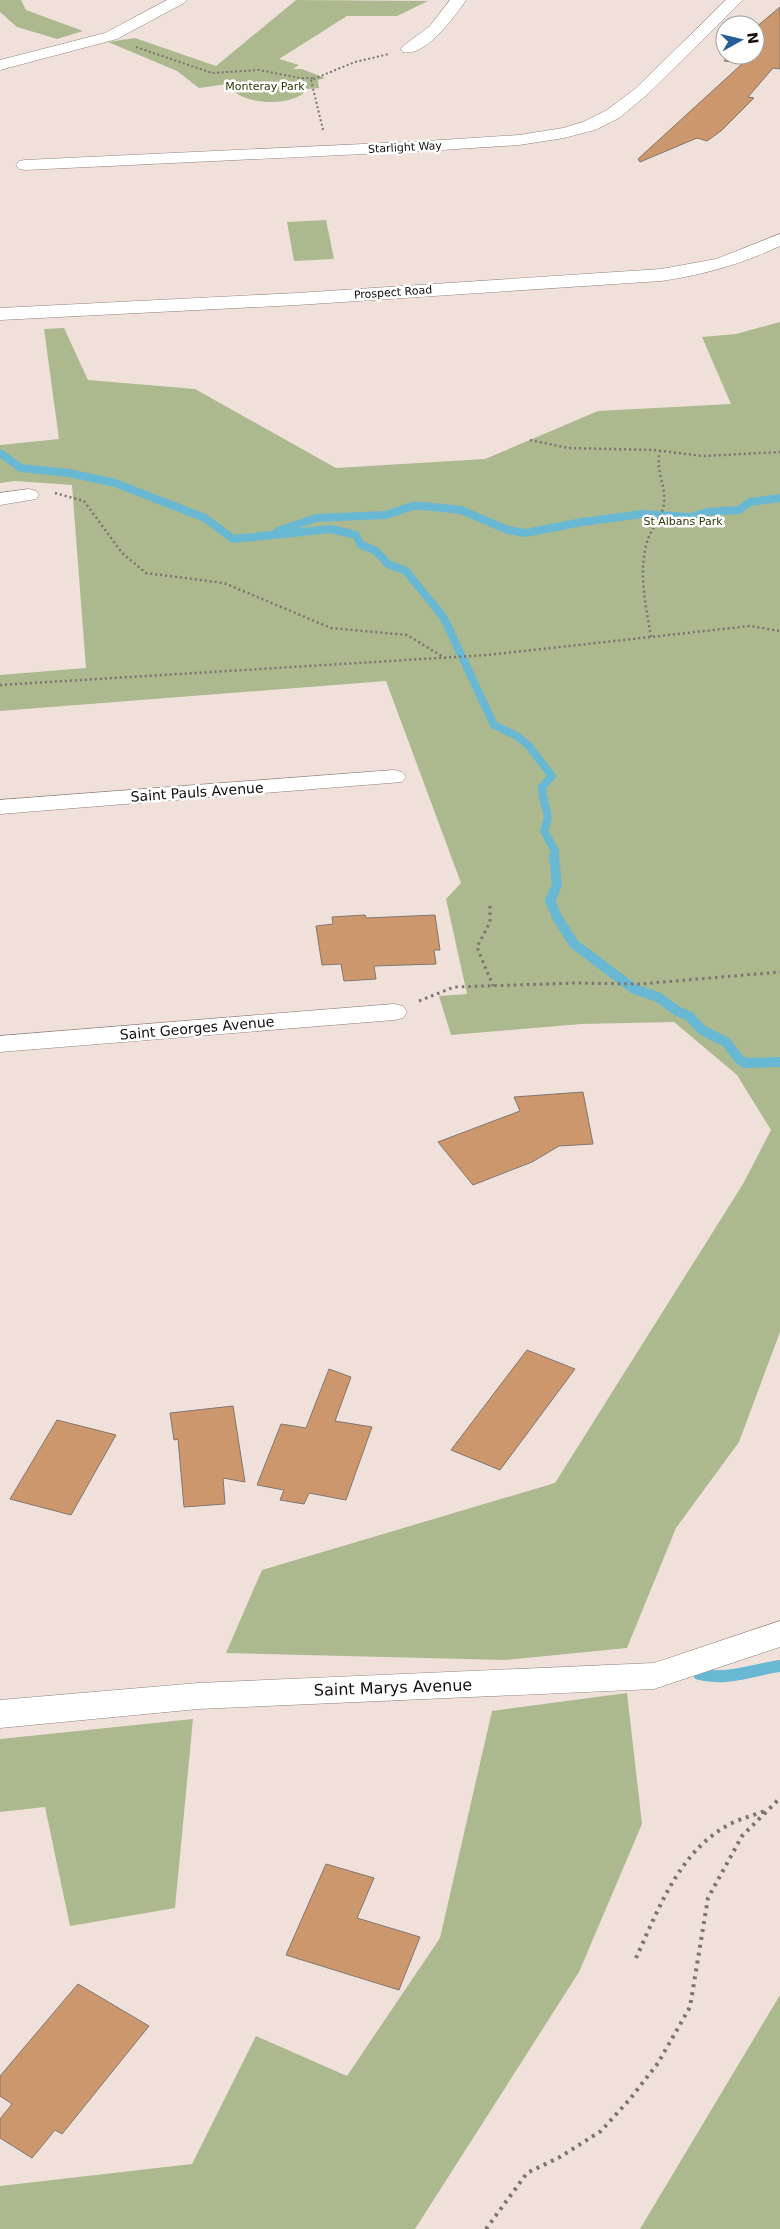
<svg xmlns="http://www.w3.org/2000/svg" width="780" height="2229" font-family="'DejaVu Sans',sans-serif">
<style>
.green{fill:#acb98f}
.lines{fill:none;stroke-linecap:round;stroke-linejoin:round}
.stream-far2{stroke:#69b8d3;stroke-width:8}
.stream-far1{stroke:#69b8d3;stroke-width:10}
.stream{stroke:#69b8d3;stroke-width:12}
.building{fill:#cd976d;stroke:#81766e}
.street-casing{stroke:#90827d;stroke-width:1}
.secondary-casing{stroke:#90827d;stroke-width:1}
.path-far3{stroke:#7d736f;stroke-width:2;stroke-dasharray:2 2.5;stroke-linecap:butt}
.path-far2{stroke:#7d736f;stroke-width:2.5;stroke-dasharray:2 3;stroke-linecap:butt}
.path-far1{stroke:#7d736f;stroke-width:3;stroke-dasharray:2.5 4;stroke-linecap:butt}
.path{stroke:#7d736f;stroke-width:4;stroke-dasharray:3 5;stroke-linecap:butt}
.street{fill:#fff;fill-rule:evenodd}
.secondary{fill:#fff;fill-rule:evenodd}
.labels{text-anchor:middle;stroke-width:5;stroke-linejoin:round;paint-order:stroke}
.far-park-label{font-size:11px;fill:#2d3808;stroke:#fff}
.far-street-label{font-size:11px;fill:#140f0d;stroke:#fff}
.street-label{font-size:14px;fill:#140f0d;stroke:#fff}
.near-street-label{font-size:16px;fill:#140f0d;stroke:#fff}
</style>
<rect width="100%" height="100%" fill="#efe0da"/>
<path class="green" d="M0 0H21L26 10 83 31 57 39 17 27 0 12Z
M296 0 428 1 397 16H347L279 59 299 65 293 69H302L325 78 318 80 319 88 307 89C296 107 244 106 231 88L234 83 199 88 177 71 108 42 135 38 216 66Z
M326 220 334 259 294 261 287 222Z
M780 322V1332L739 1442 676 1528 627 1648 506 1660 226 1653 262 1570 555 1483 743 1184 771 1130 737 1075 674 1022 581 1024 451 1035 439 996 467 994 446 899 461 883 386 681 0 711V675L86 668 72 485 15 481 0 483V445L59 439 44 329 64 328 88 380 195 389 336 468 485 459 598 411 731 404 702 337 736 334Z
M627 1693 642 1824 579 1972 415 2229H0V2186L192 2164 256 2036 347 2076 440 1938 492 1711Z
M193 1719 175 1908 70 1926 45 1807 0 1812V1739Z
M780 1995V2229H640Z"/>
<g class="lines">
<path class="stream-far2" d="M0 453 21 468 69 473 115 483 205 518 233 539 331 529 356 535 360 544 376 551 388 564 406 571 444 618 494 725 517 736 528 745 552 776 542 787C542 809 553 809 544 831L555 851 554 858
M278 531 316 518 386 515 413 506H423L461 510 508 530 526 533 582 522 643 514 690 517 708 512 739 510 750 502 780 498"/>
<path class="stream-far1" d="M554 856 557 885 550 901 557 917 574 944 634 989 658 997 677 1011 689 1016 702 1030 726 1042 739 1059 745 1063 780 1062"/>
<path class="stream" d="M699 1674C727 1681 752 1670 780 1666"/>
</g>
<path class="building" d="M780 7V69L773 68 748 97 754 98 721 131 707 141 697 138 640 162 638 159 743 63 724 61 729 55H755V28Z
M365 915 366 918 435 915 440 950H434L436 964 374 966 376 979 344 981 341 964 322 965 316 926 333 924 332 917Z
M583 1092 593 1144 559 1146 532 1162 473 1185 438 1142 520 1111 514 1097Z
M527 1350 575 1369 500 1470 451 1450Z
M329 1369 351 1377 335 1421 372 1427 346 1500 309 1493 304 1504 280 1500 284 1490 257 1485 281 1424 306 1428Z
M233 1406 245 1482 223 1478 225 1504 184 1507 178 1439 174 1440 170 1413Z
M57 1420 116 1435 71 1515 10 1499Z
M326 1864 374 1878 357 1918 420 1937 399 1990 286 1955Z
M78 1984 149 2026 62 2134 55 2130 32 2158 0 2138V2119L12 2104 0 2096V2076Z"/>
<g class="lines">
<g class="street-casing">
<path id="street" d="M450 0H466C455 16 425 58 403 52L401 49 403 46 430 26Z
M726 0H743L648 94 619 118 595 130 564 138 519 145 426 151 25 170 19 169 16 165 19 161 25 160 426 141 519 135 563 128 583 122 607 110 636 88Z
M780 234V246C742 264 703 275 661 281L297 305 0 320V308L297 293 661 269 716 259Z
M29 489 36 491 39 495 36 499 0 505V493Z
M394 770 402 772 406 777 402 782 0 814V800Z
M394 1004 403 1006 407 1012 403 1018 394 1020 0 1052V1036Z
M780 1621V1647L654 1689 198 1709 0 1728V1700L198 1683 654 1663Z"/>
</g>
<g class="secondary-casing">
<path id="secondary" d="M167 0H187L184 3 117 39 0 70V60L105 33Z"/>
</g>
<path class="path-far3" d="M136 47 212 73 259 70 300 78H315
M323 130 311 80 355 62 389 54"/>
<path class="path-far2" d="M530 440 568 448 654 450 703 456 780 452
M55 493 84 501 122 553 146 573 224 583 331 628 407 635 445 658
M651 637C646 606 638 573 647 542 651 528 662 518 664 504 666 485 655 470 660 451
M0 685 487 655 750 626 780 631"/>
<path class="path-far1" d="M490 906V922L477 947 493 986
M419 1001 454 987 576 983 640 984 780 972"/>
<path class="path" d="M636 1958C659 1908 680 1849 732 1823 743 1818 754 1815 765 1811
M486 2229 527 2173 560 2157 601 2131 630 2099 658 2063 690 2007 708 1898 742 1836 780 1798"/>
<use href="#street" class="street"/>
<use href="#secondary" class="secondary"/>
</g>
<g class="labels">
<g class="far-park-label">
<text x="265" y="90">Monteray Park</text>
<text x="683" y="525">St Albans Park</text>
</g>
<g class="far-street-label">
<text transform="translate(405 147) rotate(-3)" y="4">Starlight Way</text>
<text transform="translate(393 292) rotate(-4)" y="4">Prospect Road</text>
</g>
<g class="street-label">
<text transform="translate(197 792) rotate(-4)" y="5">Saint Pauls Avenue</text>
<text transform="translate(197 1028) rotate(-5)" y="5">Saint Georges Avenue</text>
</g>
<g class="near-street-label">
<text transform="translate(393 1687) rotate(-2)" y="6">Saint Marys Avenue</text>
</g>
</g>
<g transform="translate(740 40) rotate(82)"><circle r="24" fill="#ffffff" stroke="#a19f9e"/>
<path d="M0-4L9 19L0 12L-9 19Z" fill="#255d95"/>
<text y="-8" font-size="14" font-weight="bold" text-anchor="middle" fill="#140f0d">N</text>
</g>
</svg>
